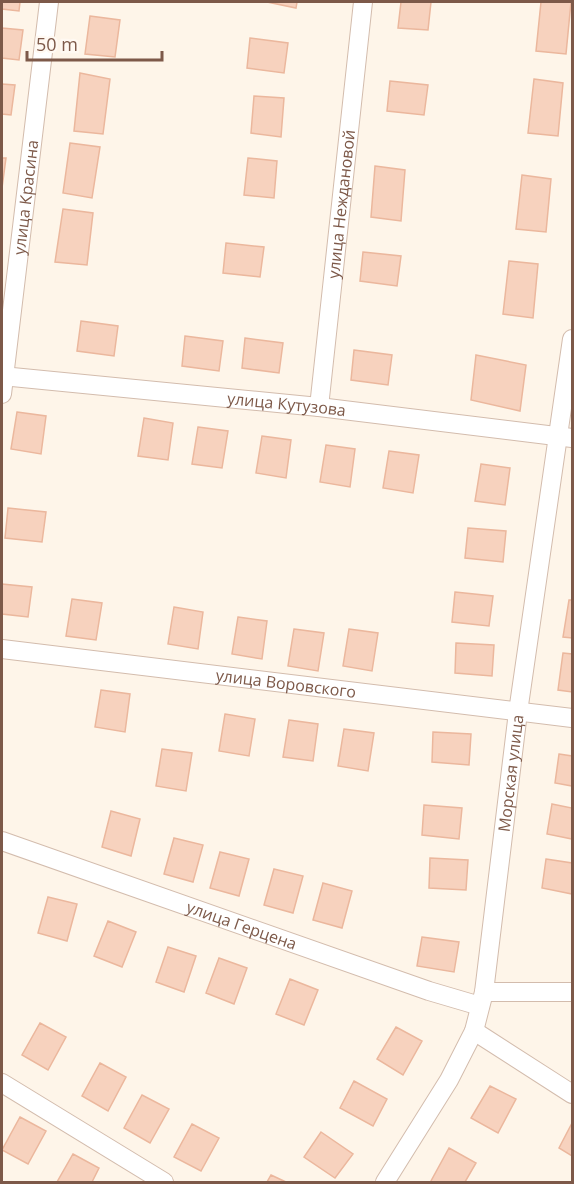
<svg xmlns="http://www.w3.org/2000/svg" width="574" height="1184" font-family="'Open Sans',sans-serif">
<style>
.building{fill:#f7d2be;stroke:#ebb79d;stroke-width:1.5}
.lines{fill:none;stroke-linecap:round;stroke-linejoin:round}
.minor-casing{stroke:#d3bcad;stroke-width:20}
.minor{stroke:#fff;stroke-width:18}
.labels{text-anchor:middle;stroke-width:6;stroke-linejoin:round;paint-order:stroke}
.street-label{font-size:16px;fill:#7d5949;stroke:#fff9f2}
</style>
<rect width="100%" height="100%" fill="#fef5e9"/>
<path class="building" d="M2 2H20L19 11 2 9Z
M267 2H297L296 8Z
M401 2H431L428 30 398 28Z
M541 2H571L566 54 536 51Z
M90 16 120 20 115 57 85 54Z
M2 28 23 30 19 60 2 58Z
M250 38 288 43 284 73 247 68Z
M80 73 110 79 103 134 74 131Z
M534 79 563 83 558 136 528 133Z
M390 81 428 85 424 115 387 111Z
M2 84 15 85 11 115 2 114Z
M254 96 284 98 281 137 251 133Z
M70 143 100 147 92 198 63 193Z
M2 158H6L2 188Z
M248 158 277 161 274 198 244 195Z
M375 166 405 170 401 221 371 217Z
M522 175 551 179 546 232 516 229Z
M63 209 93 213 87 265 55 262Z
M226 243 264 247 260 277 223 273Z
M363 252 401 256 397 286 360 281Z
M509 261 538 264 533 318 503 314Z
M81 321 118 326 114 356 77 351Z
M185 336 223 341 219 371 182 366Z
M245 338 283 343 279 373 242 368Z
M354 350 392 355 388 385 351 380Z
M476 355 526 365 520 411 471 400Z
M17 412 46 416 41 454 11 449Z
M144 418 173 423 168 460 138 456Z
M198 427 228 431 222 468 192 464Z
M262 436 291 440 286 478 256 473Z
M326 445 355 449 350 487 320 482Z
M389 451 419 455 413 493 383 488Z
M481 464 510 468 505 505 475 501Z
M8 508 46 512 42 542 5 538Z
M468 528 506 531 503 562 465 558Z
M2 584 32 587 28 617 2 614Z
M455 592 493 596 489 626 452 622Z
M72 599 102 603 96 640 66 636Z
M569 600H572V638L563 637Z
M174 607 203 612 198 649 168 644Z
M238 617 267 621 262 659 232 654Z
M294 629 324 633 318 671 288 666Z
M349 629 378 633 372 671 343 666Z
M456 643 494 645 492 676 455 673Z
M563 653 572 654V692L558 690Z
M101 690 130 694 125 732 95 727Z
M225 714 255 719 249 756 219 751Z
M289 720 318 724 313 761 283 757Z
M344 729 374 733 368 771 338 766Z
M433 732 471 734 469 765 432 762Z
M162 749 192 753 186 791 156 786Z
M559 754 572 756V786L555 783Z
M552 804 572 808V839L547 834Z
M424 805 462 808 459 839 422 835Z
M111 811 140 819 131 856 102 847Z
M174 838 203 845 193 882 164 874Z
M220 852 249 859 239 896 210 888Z
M430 858 468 860 466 890 429 888Z
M546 859 572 863V894L542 888Z
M274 869 303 876 293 913 264 905Z
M323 883 352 891 342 928 313 920Z
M48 897 77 904 67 941 38 933Z
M108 921 136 932 122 967 94 956Z
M422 937 459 942 454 972 417 966Z
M168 947 196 956 184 992 156 982Z
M219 958 247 968 234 1004 206 993Z
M290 979 318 990 304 1025 276 1014Z
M40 1023 66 1037 48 1070 22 1055Z
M396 1027 422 1041 403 1075 377 1059Z
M100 1063 126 1077 108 1111 82 1096Z
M354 1081 387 1099 373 1126 340 1108Z
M490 1086 516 1099 498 1133 471 1118Z
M142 1095 169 1109 150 1143 124 1128Z
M20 1117 46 1131 28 1164 2 1150Z
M572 1123V1156L559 1148Z
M192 1124 219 1138 201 1171 174 1157Z
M321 1132 353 1154 335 1178 304 1157Z
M449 1148 476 1163 465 1182H433L431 1181Z
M73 1154 99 1168 92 1182H57Z
M271 1175 286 1182H267Z"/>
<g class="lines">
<g class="minor-casing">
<g id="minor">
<path id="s1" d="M2 376 319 407 572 438"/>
<path id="s2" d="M2 394 49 2"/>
<path id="s3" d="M319 407 363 2"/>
<path id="s4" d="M2 649 572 718"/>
<path id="s5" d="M2 841 429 991 480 1006"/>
<path d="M484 992H572"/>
<path d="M474 1031 572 1094"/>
<path d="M2 1083 164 1182"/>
<path id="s6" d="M385 1182 449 1080 474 1031 484 992 518 712 572 339"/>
</g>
</g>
<use href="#minor" class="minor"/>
</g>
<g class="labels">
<g class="street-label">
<text dy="6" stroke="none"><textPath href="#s2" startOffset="198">улица Красина</textPath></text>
<text dy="6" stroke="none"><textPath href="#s3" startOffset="204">улица Неждановой</textPath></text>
<text dy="6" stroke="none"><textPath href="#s1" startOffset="286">улица Кутузова</textPath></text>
<text dy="6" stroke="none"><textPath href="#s4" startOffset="286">улица Воровского</textPath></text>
<text dy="6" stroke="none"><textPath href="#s6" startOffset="436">Морская улица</textPath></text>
<text dy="6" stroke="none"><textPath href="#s5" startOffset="254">улица Герцена</textPath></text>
</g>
</g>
<rect width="574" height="1184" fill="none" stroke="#7d5949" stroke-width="6"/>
<path d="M27 51v9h135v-9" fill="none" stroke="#7d5949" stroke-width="3"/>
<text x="36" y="51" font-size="18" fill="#7d5949" stroke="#fff9f2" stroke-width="4.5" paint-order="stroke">50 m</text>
</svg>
